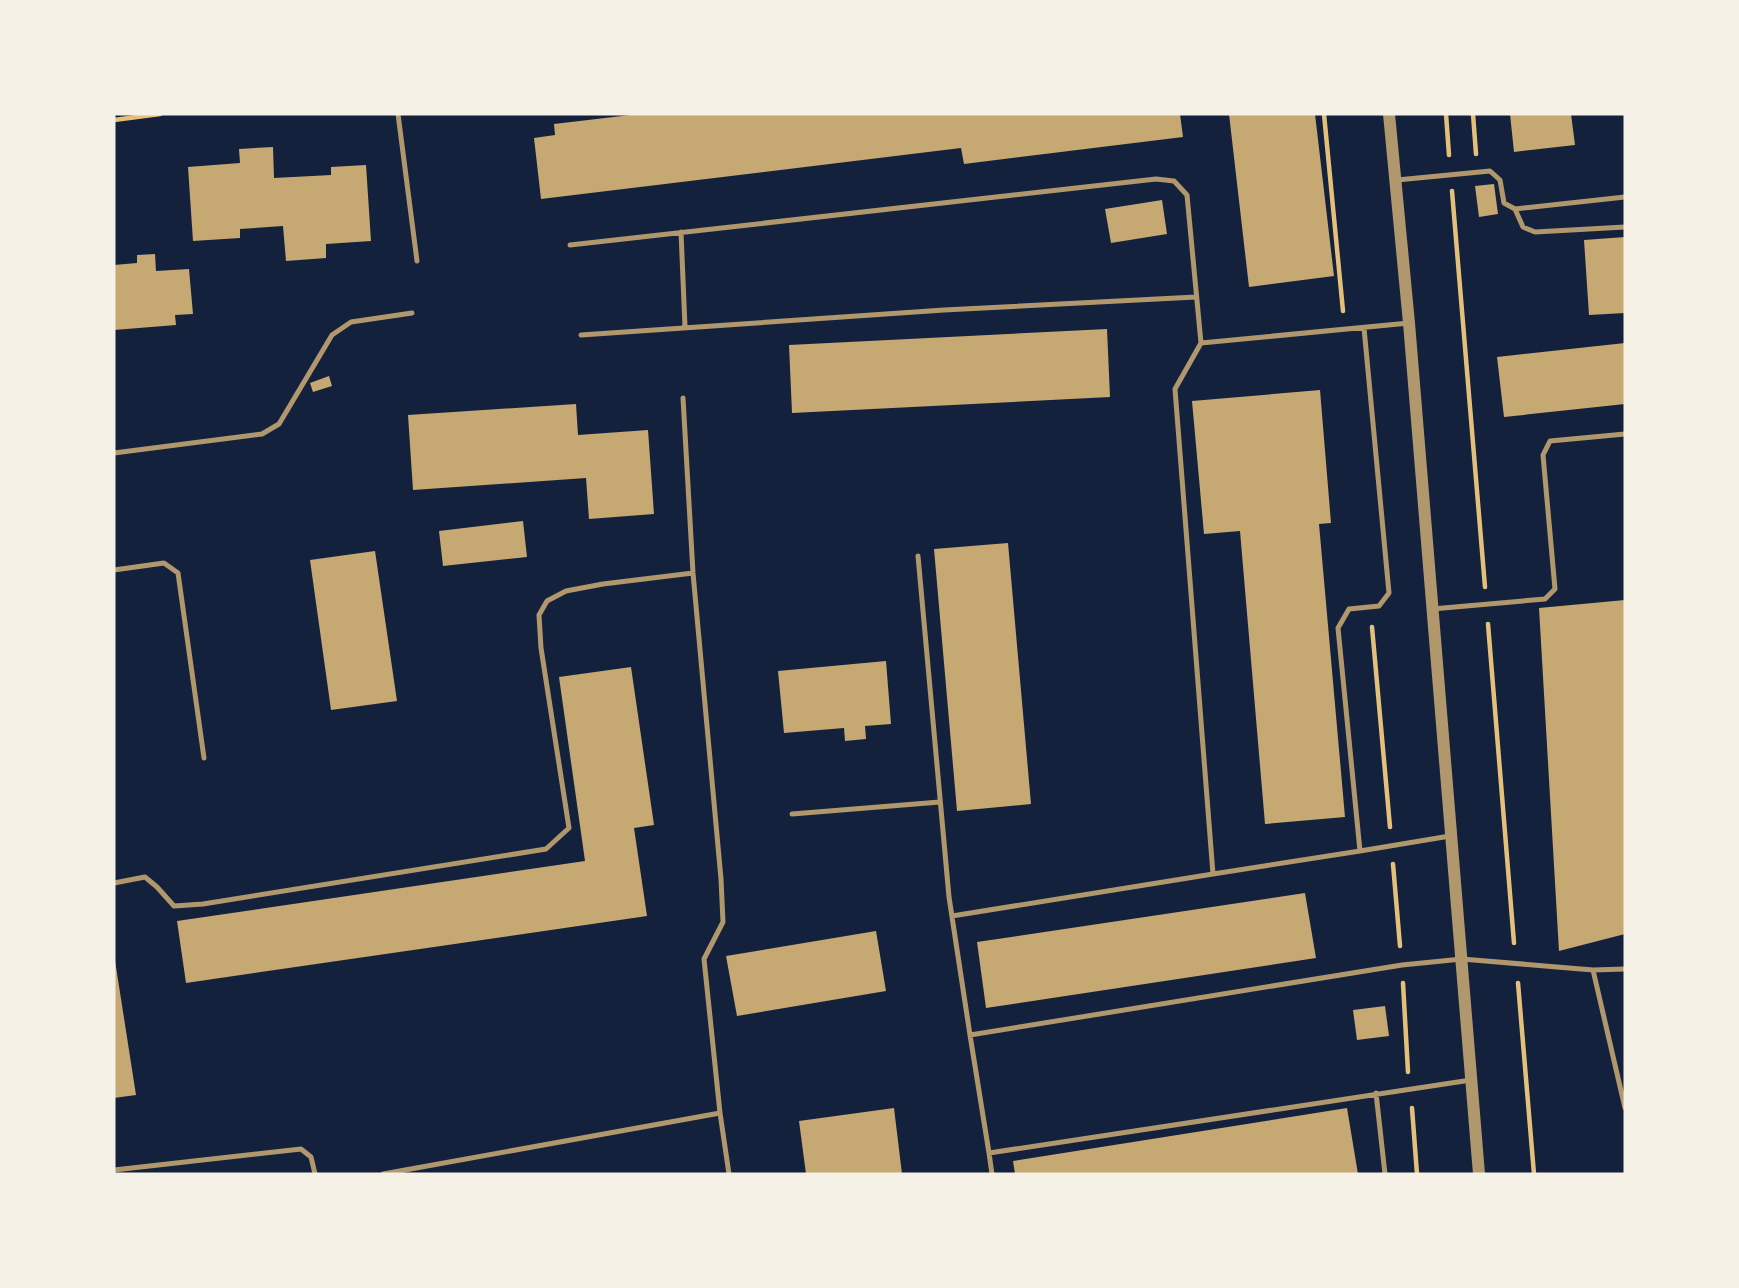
<svg xmlns="http://www.w3.org/2000/svg" width="1739" height="1288" font-family="'Roboto Condensed',sans-serif">
<style>
.building{fill:#c6a872}
.lines{fill:none;stroke-linecap:round;stroke-linejoin:round}
.path{stroke:#e5c07b;stroke-width:4.5}
.service{stroke:#b1986c;stroke-width:5}
.tertiary{stroke:#b1986c;stroke-width:12}
</style>
<rect width="100%" height="100%" fill="#14213d"/>
<path class="building" d="M639 114H1180L1183 137 964 164 961 148 541 199 534 138 555 135 554 124Z
M1229 114H1315L1334 276 1249 287Z
M1510 114H1571L1575 145 1514 152Z
M273 147 274 178 331 175V167L366 165 371 241 326 244V258L286 261 283 226 240 229V238L193 241 188 167 240 163 239 149Z
M1494 184 1498 214 1479 217 1475 186Z
M1162 200 1167 234 1111 243 1105 209Z
M1625 237V313L1589 315 1584 240Z
M155 254 156 271 189 269 193 314 175 315 176 325 114 330V265L137 263V255Z
M1107 329 1110 397 792 413 789 345Z
M1625 343V404L1504 417 1497 357Z
M329 376 332 386 313 392 310 383Z
M1320 390 1331 523 1319 524 1345 817 1265 824 1240 531 1204 534 1192 401Z
M576 404 578 435 648 430 654 514 589 519 586 478 413 490 408 415Z
M523 521 527 557 443 566 439 531Z
M1008 543 1031 804 957 811 934 549Z
M375 551 397 701 331 710 310 560Z
M1625 600V934L1559 951 1539 608Z
M886 661 891 724 865 726 866 739 845 741 844 728 784 733 778 671Z
M631 667 654 825 634 828 647 916 186 983 177 921 585 861 559 677Z
M1305 893 1316 958 986 1008 977 942Z
M876 931 886 991 737 1016 726 956Z
M114 954 136 1095 114 1098Z
M1385 1006 1389 1036 1357 1040 1353 1010Z
M894 1108 902 1174H806L799 1121Z
M1347 1108 1358 1174H1015L1013 1161Z"/>
<g class="lines">
<path class="path" d="M1324 114 1343 311
M1446 114 1449 155
M1473 114 1476 154
M114 120 160 114
M1452 191 1485 587
M1488 624 1514 943
M1372 627 1390 827
M1393 864 1400 946
M1403 983 1408 1072
M1518 983 1534 1174
M1412 1108 1417 1174"/>
<path class="service" d="M398 114 417 261
M1397 180 1490 171 1500 180 1504 203 1515 209 1625 197
M1515 209 1523 227 1535 232 1625 227
M681 232 685 327
M570 245 1156 179 1174 181 1187 195 1201 343 1409 323
M581 335 944 310 1196 297
M1201 343 1175 389 1213 874 1360 851 1338 628 1349 609 1379 606 1389 593 1364 328
M683 398 693 573 721 879 723 922 704 959 720 1113 729 1174
M114 453 262 434 279 424 332 335 351 322 412 313
M918 556 949 897 970 1035 1402 965 1462 959 1593 970 1625 1108
M114 570 164 563 178 573 204 758
M1432 609 1545 599 1555 589 1543 455 1550 441 1625 434
M792 814 940 802
M1360 851 1450 836
M114 883 145 877 157 887 174 906 203 904 546 849 569 828 541 648 539 615 547 601 566 591 603 584 693 573
M952 916 1213 874
M1593 970 1625 969
M970 1035 989 1153
M1376 1093 1385 1174
M114 1170 301 1149 311 1157 315 1174
M383 1174 720 1113
M992 1174 989 1153 1471 1080"/>
<path class="tertiary" d="M1389 114 1409 323 1479 1174"/>
</g>
<rect width="1739" height="1288" fill="none" stroke="#f6f1e7" stroke-width="231"/>
</svg>
